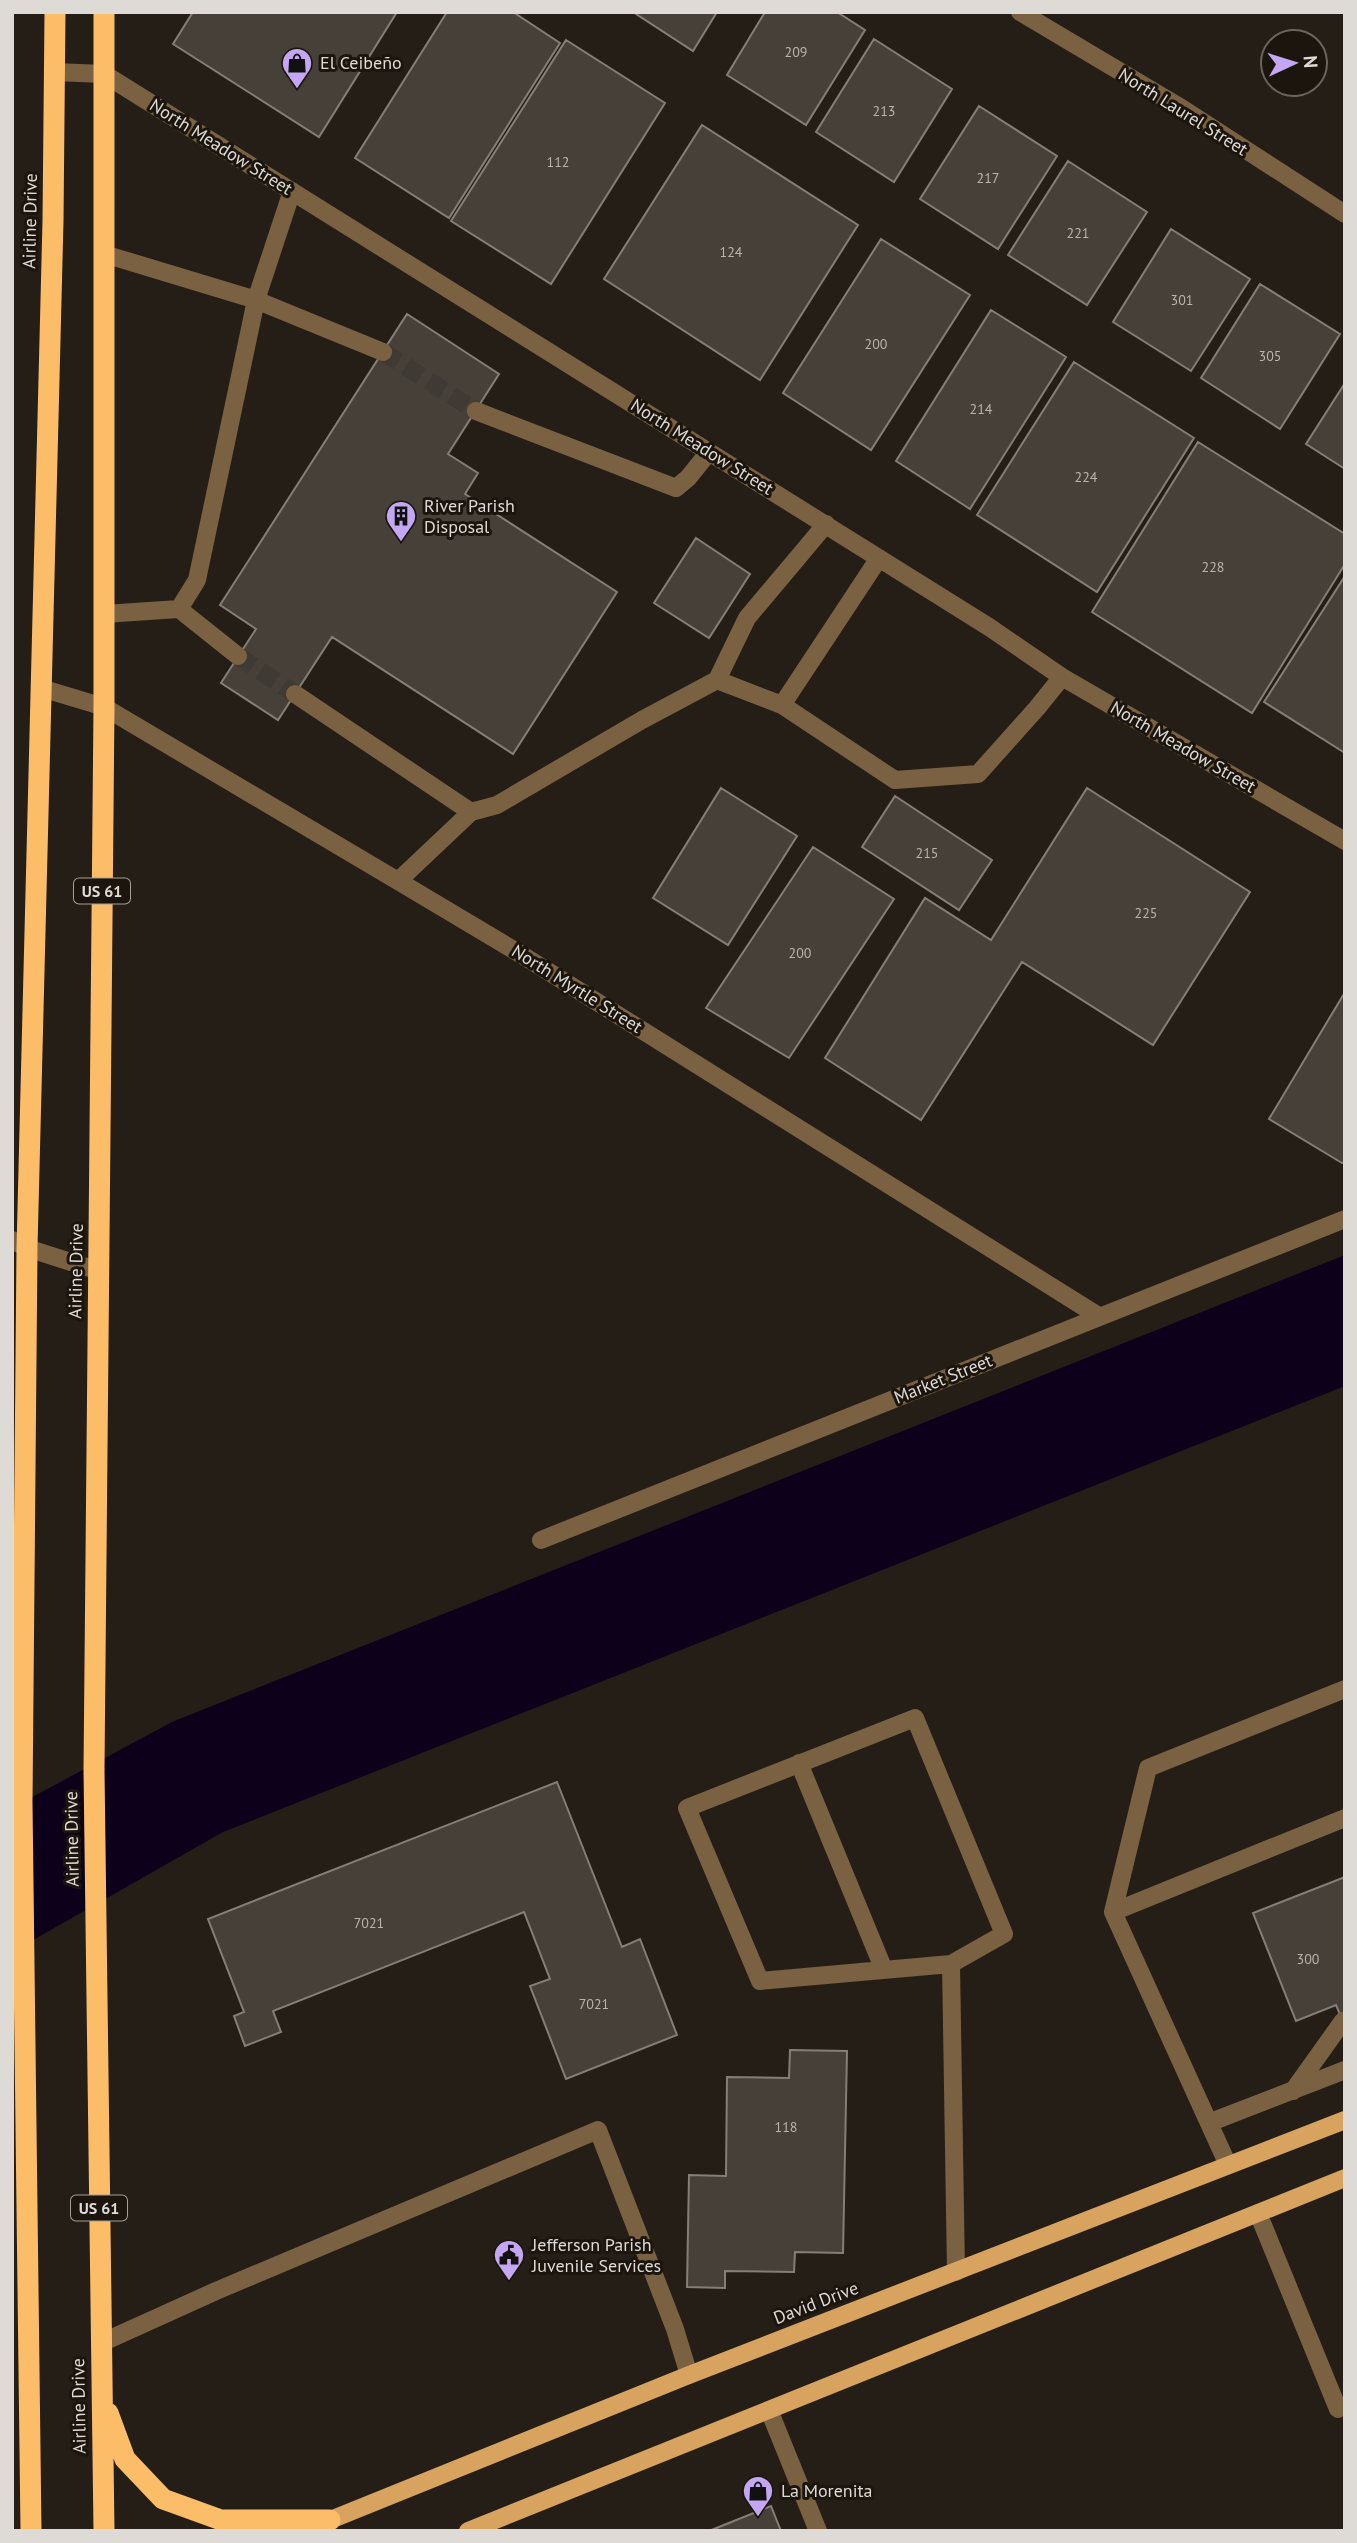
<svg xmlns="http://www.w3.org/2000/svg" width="1357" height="2543" font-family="'PT Sans',sans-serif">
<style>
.water{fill:#0c001b}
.building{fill:#464038;stroke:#867e76;stroke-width:2}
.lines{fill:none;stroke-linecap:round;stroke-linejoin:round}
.minor-tunnel{stroke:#403a34;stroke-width:18;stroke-dasharray:18 9;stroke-linecap:butt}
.minor{stroke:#7a6142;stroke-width:18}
.major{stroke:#d7a35f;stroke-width:18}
.highway{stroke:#fcbd69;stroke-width:21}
.labels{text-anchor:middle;stroke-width:6;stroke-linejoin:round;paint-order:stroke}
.number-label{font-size:14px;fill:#b8b4ae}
.shield{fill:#1b150e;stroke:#a49f99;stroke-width:2}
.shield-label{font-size:16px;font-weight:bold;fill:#dedad5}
.poi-label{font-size:18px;fill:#dedad5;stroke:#1b150e;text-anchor:start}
.street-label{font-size:18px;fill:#dedad5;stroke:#1b150e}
</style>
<rect width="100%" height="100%" fill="#241e17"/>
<path class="water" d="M1345 1255V1386L223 1832 12 1952V1808L172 1722Z"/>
<path class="building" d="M193 12H397L319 137 173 44Z
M447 12H513L560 43 449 218 355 158Z
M633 12H717L693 51Z
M765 12H837L865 30 806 125 727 75Z
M874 39 952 89 894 182 816 132Z
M566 40 665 103 551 284 451 221Z
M979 106 1057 156 998 249 920 199Z
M702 125 858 225 760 380 604 279Z
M1068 161 1147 212 1087 305 1008 255Z
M1171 229 1250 279 1191 371 1113 322Z
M881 239 970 295 871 450 783 393Z
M1260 284 1340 334 1280 429 1201 378Z
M991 310 1066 357 970 509 896 461Z
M407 314 499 374 448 454 478 473 465 494 617 592 513 754 332 637 278 720 221 683 256 629 220 605Z
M1074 362 1194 438 1097 592 977 515Z
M1345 383V469L1306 444Z
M1198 442 1345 534V564L1252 713 1092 612Z
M696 538 750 574 709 638 654 603Z
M1345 576V753L1264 702Z
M721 788 797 836 728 945 653 898Z
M1087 788 1250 892 1153 1045 1022 962 921 1120 825 1058 925 898 991 940Z
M895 796 992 860 959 910 862 847Z
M813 847 894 899 789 1058 706 1008Z
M1345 992V1162L1342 1163 1269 1119Z
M557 1782 622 1947 640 1939 677 2035 566 2079 530 1986 550 1979 524 1912 273 2011 281 2032 245 2046 234 2016 244 2012 208 1919Z
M1345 1877V2026L1336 2005 1296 2021 1253 1913Z
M790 2050 847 2051 843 2253 795 2252 794 2272 725 2271V2288L687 2287 689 2175 726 2176 727 2077 789 2078Z
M771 2506 781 2531H709Z"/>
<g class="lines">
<path class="minor-tunnel" d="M383 352 476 411
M238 656 295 694"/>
<path class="minor" d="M1020 12 1183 109 1345 214
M54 72 104 74 989 627 1062 677 1345 841
M104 254 256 300 383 352
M476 411 676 488 688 478 709 452
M879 558 782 705 895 780 978 774 1037 708 1062 677
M179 609 238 656
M104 614 179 609 197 580 256 300 292 191
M717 680 747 618 826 524
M41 688 104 707 398 881 522 955 1100 1317
M295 694 471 812
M398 881 471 812 497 805 642 720 717 680 782 705
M12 1240 27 1248 99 1271
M541 1540 1345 1219
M799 1763 884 1970
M1113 1912 1345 1818
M951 1964 1004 1934 915 1718 687 1808 760 1981 951 1964 956 2272
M1293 2091 1343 2021
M1211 2122 1345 2070
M1228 2165 1113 1912 1148 1768 1345 1689
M1258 2213 1338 2409
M101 2343 216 2291 598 2130 675 2329 689 2375
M769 2410 818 2531"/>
<path class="major" d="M303 2531 689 2375 1345 2120
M468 2531 1345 2178"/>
<path class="highway" d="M108 2413 125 2459 163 2499 221 2520H330
M31 2531 22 1803 27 1248 53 221 55 12
M104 2531 94 1770 104 707V12"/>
</g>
<defs>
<g id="shop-pin" transform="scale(1.575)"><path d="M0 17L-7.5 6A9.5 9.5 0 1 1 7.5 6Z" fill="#c3a7f2" stroke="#1b150e"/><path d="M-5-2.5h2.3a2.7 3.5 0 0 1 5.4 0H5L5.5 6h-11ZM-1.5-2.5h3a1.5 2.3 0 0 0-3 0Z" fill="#111"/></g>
<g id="building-pin" transform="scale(1.575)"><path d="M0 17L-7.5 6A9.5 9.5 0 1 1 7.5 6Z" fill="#c3a7f2" stroke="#1b150e"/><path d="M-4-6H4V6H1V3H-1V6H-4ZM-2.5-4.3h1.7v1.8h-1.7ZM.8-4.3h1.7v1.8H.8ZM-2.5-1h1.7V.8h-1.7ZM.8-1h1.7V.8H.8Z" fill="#111"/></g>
<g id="civic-pin" transform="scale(1.575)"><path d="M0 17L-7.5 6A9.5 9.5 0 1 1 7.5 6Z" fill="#c3a7f2" stroke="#1b150e"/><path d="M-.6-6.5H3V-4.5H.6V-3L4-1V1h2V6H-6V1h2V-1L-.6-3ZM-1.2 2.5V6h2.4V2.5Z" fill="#111"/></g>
</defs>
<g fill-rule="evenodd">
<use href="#shop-pin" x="297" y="63"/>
<use href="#building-pin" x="401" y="516"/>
<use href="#civic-pin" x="509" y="2255"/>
<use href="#shop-pin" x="758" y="2491"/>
</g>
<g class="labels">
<g class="number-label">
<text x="796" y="57">209</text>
<text x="884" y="116">213</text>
<text x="558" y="167">112</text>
<text x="988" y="183">217</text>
<text x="1078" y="238">221</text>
<text x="731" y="257">124</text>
<text x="1182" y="305">301</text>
<text x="876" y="349">200</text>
<text x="1270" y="361">305</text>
<text x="981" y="414">214</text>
<text x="1086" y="482">224</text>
<text x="1213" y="572">228</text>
<text x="927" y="858">215</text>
<text x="1146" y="918">225</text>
<text x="800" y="958">200</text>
<text x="369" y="1928">7021</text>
<text x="1308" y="1964">300</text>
<text x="594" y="2009">7021</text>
<text x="786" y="2132">118</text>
</g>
<g class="shield">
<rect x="74" y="878.5" width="56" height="25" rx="5"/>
<rect x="71" y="2195.5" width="56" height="25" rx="5"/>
</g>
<g class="shield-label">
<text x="102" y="897">US 61</text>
<text x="99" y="2214">US 61</text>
</g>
<g class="poi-label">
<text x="320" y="69">El Ceibeño</text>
<text x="424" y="512">River Parish<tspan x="424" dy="21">Disposal</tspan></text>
<text x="532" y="2251">Jefferson Parish<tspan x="532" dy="21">Juvenile Services</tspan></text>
<text x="781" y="2497">La Morenita</text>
</g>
<g class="street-label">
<text transform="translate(1183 112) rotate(32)" y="6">North Laurel Street</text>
<text transform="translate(221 147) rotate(32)" y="6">North Meadow Street</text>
<text transform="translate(30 221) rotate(-89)" y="6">Airline Drive</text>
<text transform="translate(702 447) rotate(32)" y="6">North Meadow Street</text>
<text transform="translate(1183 747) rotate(30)" y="6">North Meadow Street</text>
<text transform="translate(577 989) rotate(32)" y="6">North Myrtle Street</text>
<text transform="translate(76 1271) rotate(-89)" y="6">Airline Drive</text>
<text transform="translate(943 1379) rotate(-22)" y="6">Market Street</text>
<text transform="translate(72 1839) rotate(-91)" y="6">Airline Drive</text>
<text transform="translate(816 2303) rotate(-21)" y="6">David Drive</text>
<text transform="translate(79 2406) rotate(-91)" y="6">Airline Drive</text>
</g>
</g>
<rect width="1357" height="2543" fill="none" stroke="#dedad5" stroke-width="28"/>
<g transform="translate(1294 63) rotate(86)"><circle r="33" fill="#1b150e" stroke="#69645e" stroke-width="2"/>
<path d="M0-5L12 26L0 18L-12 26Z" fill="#c3a7f2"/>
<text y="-10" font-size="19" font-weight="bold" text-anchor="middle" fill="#dedad5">N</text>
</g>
</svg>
